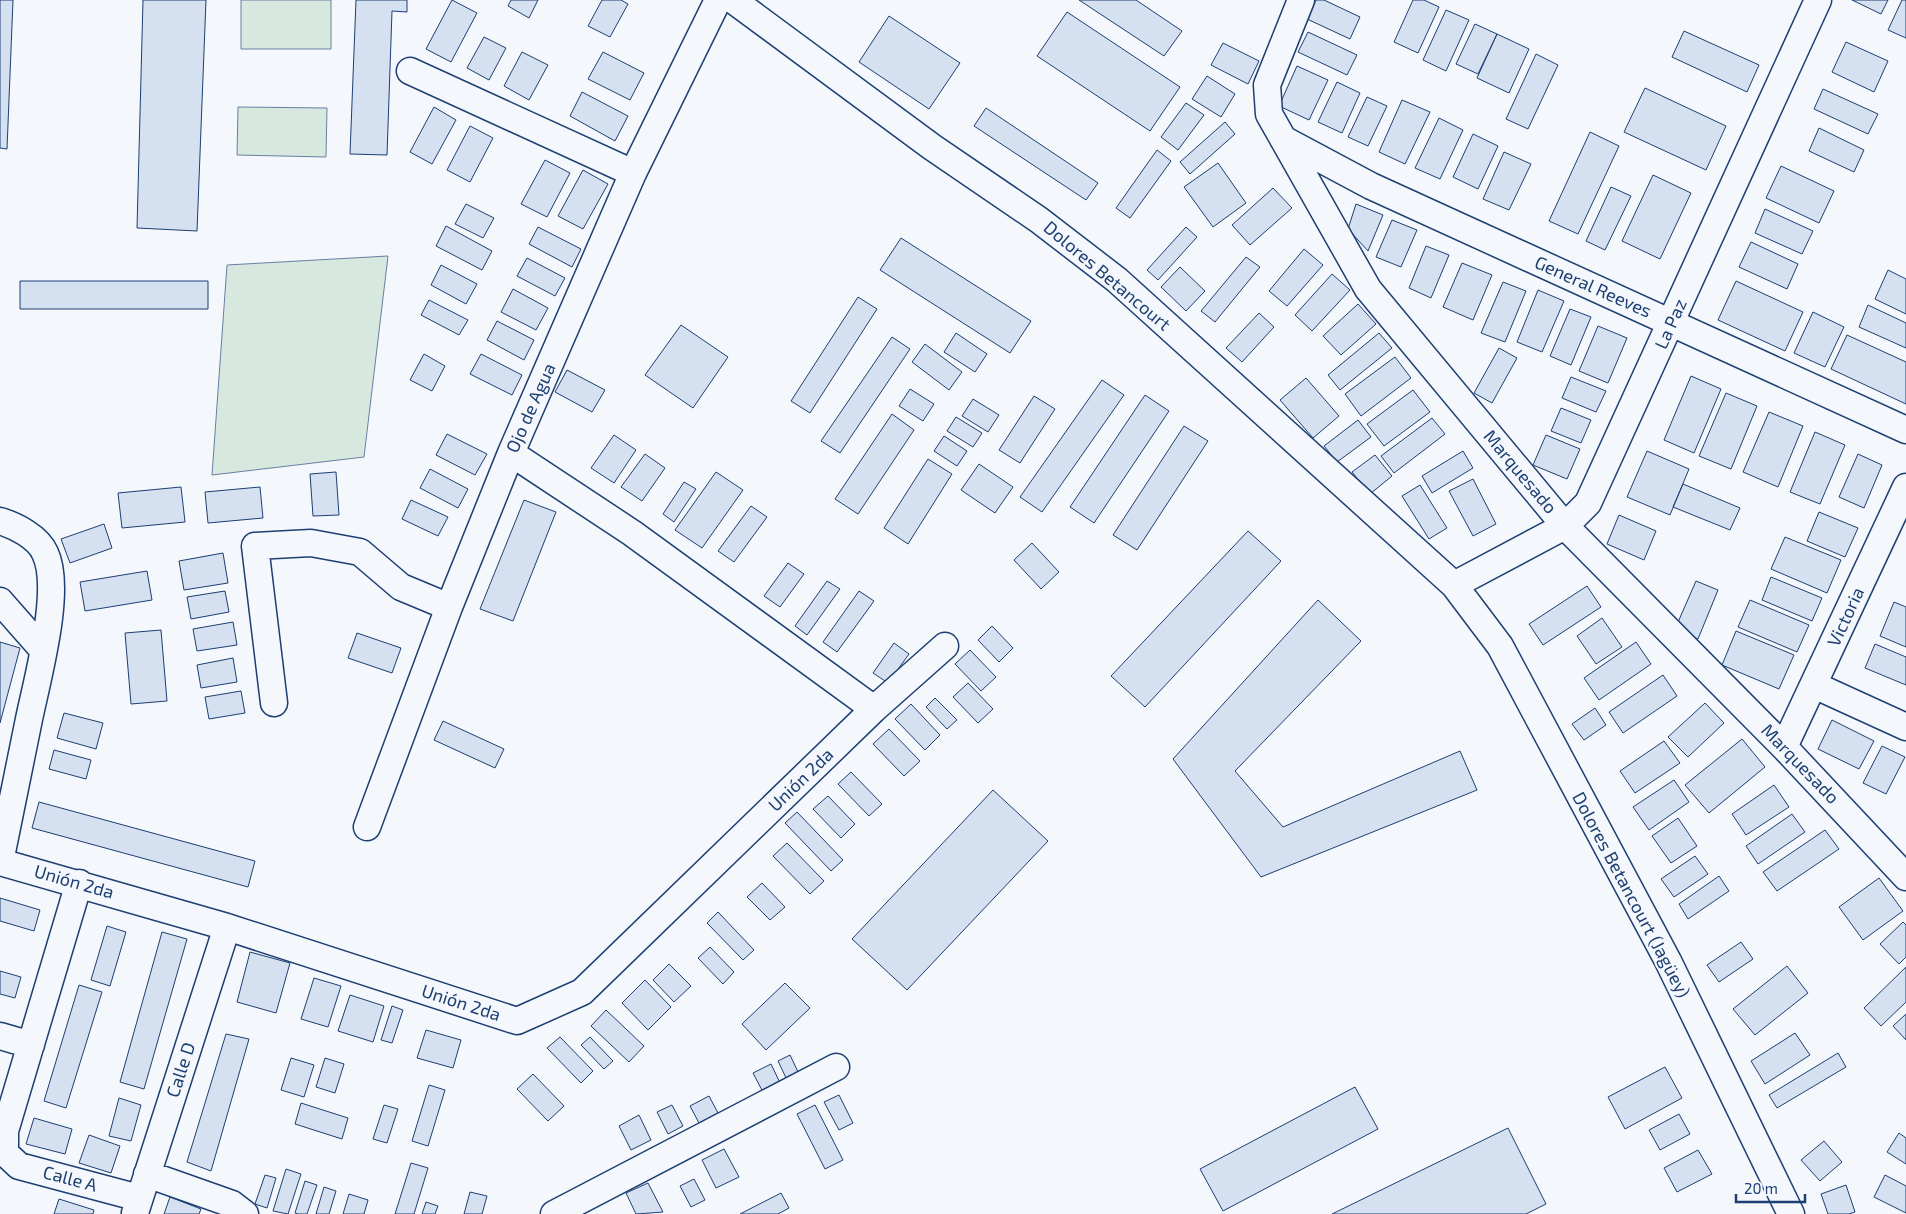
<svg xmlns="http://www.w3.org/2000/svg" width="1906" height="1214" font-family="'Exo 2',sans-serif">
<style>
.green{fill:#d7e8df;stroke:#687fa3}
.building{fill:#d5e0f0;stroke:#1d3f73}
.lines{fill:none;stroke-linecap:round;stroke-linejoin:round}
.minor-casing{stroke:#1d3f73;stroke-width:29}
.minor{stroke:#f4f7fb;stroke-width:26}
.labels{text-anchor:middle;stroke-width:4;stroke-linejoin:round;paint-order:stroke}
.street-label{font-size:18px;fill:#1d3f73;stroke:#f4f7fb}
</style>
<rect width="100%" height="100%" fill="#f4f7fb"/>
<path class="green" d="M241 0H331V49H241Z
M238 107 327 108 326 157 237 155Z
M388 256 364 457 212 475 227 265Z"/>
<path class="building" d="M0 0H13L7 149 0 148Z
M143 0H206L197 231 137 228Z
M356 0H407V12L392 11 387 155 350 154Z
M452 0 477 13 451 62 426 49Z
M511 0H538L529 18 508 6Z
M602 0H621L628 4 610 37 588 26Z
M1079 0H1136L1182 31 1164 56Z
M1316 0H1324L1360 17 1350 39 1307 19Z
M1413 0H1424L1439 7 1418 53 1394 42Z
M1852 0H1888L1881 14Z
M1902 0H1906V38L1888 30Z
M1446 10 1469 20 1446 71 1423 60Z
M1067 12 1180 87 1150 131 1037 56Z
M889 16 960 63 929 109 859 62Z
M1475 24 1497 34 1478 74 1456 64Z
M1684 31 1759 65 1747 92 1672 57Z
M1308 32 1357 55 1347 75 1298 52Z
M1497 34 1529 49 1509 93 1477 78Z
M484 37 506 48 489 80 467 68Z
M1846 42 1888 61 1874 92 1832 72Z
M1223 43 1259 61 1248 84 1211 65Z
M522 52 548 65 529 100 504 86Z
M603 52 644 73 630 100 588 79Z
M1536 54 1558 65 1528 129 1506 119Z
M1297 66 1328 80 1309 120 1279 106Z
M1207 76 1235 94 1221 117 1192 99Z
M1337 82 1360 93 1342 133 1318 122Z
M1645 88 1726 126 1706 170 1624 132Z
M1823 89 1878 114 1868 134 1814 109Z
M582 92 628 116 615 141 570 116Z
M1367 97 1387 106 1368 146 1348 137Z
M1402 100 1430 112 1405 164 1379 152Z
M1186 103 1204 115 1178 150 1161 137Z
M434 107 456 120 432 164 410 152Z
M986 108 1098 183 1086 200 974 126Z
M1439 118 1463 130 1440 179 1415 168Z
M1225 122 1235 134 1190 174 1180 162Z
M470 126 493 138 470 182 447 170Z
M1819 128 1864 150 1854 172 1809 151Z
M1590 132 1619 146 1578 234 1549 221Z
M1473 134 1498 146 1478 189 1453 177Z
M1157 150 1171 161 1130 218 1116 208Z
M1504 152 1531 164 1509 210 1483 199Z
M545 160 570 173 547 217 521 204Z
M1218 163 1246 203 1213 227 1184 187Z
M1781 166 1834 191 1819 223 1766 198Z
M583 170 608 184 583 229 558 216Z
M1653 175 1691 193 1660 259 1622 241Z
M1611 187 1631 196 1605 250 1586 241Z
M1273 188 1292 208 1250 245 1232 225Z
M466 204 494 218 483 238 455 224Z
M1356 204 1383 215 1368 251 1348 229Z
M1765 209 1813 231 1802 254 1755 233Z
M1392 220 1417 230 1401 267 1376 257Z
M446 226 492 251 482 270 436 246Z
M538 227 581 249 572 267 529 244Z
M1186 227 1197 237 1158 280 1147 270Z
M901 238 1031 321 1010 353 880 270Z
M1751 242 1798 264 1787 289 1739 267Z
M1426 246 1449 255 1431 298 1409 288Z
M1304 249 1323 265 1287 306 1269 291Z
M1246 257 1260 267 1215 322 1201 311Z
M527 258 565 278 555 296 517 276Z
M1462 263 1492 275 1473 320 1443 307Z
M441 265 477 284 466 304 431 285Z
M1180 267 1205 291 1186 311 1161 287Z
M1888 270 1906 279V314L1875 299Z
M1332 274 1350 290 1312 331 1295 315Z
M20 281H208V309H20Z
M1736 281 1803 312 1785 351 1718 320Z
M1503 282 1526 291 1505 342 1481 333Z
M513 289 548 308 536 330 501 312Z
M1538 290 1564 301 1542 352 1517 342Z
M858 297 877 309 810 413 791 401Z
M429 300 468 320 459 335 421 315Z
M1358 304 1376 324 1341 355 1323 336Z
M1868 305 1906 323V348L1859 327Z
M1570 309 1591 317 1571 365 1550 356Z
M1813 312 1844 327 1825 367 1794 353Z
M1259 313 1274 327 1242 362 1226 348Z
M497 321 534 340 524 360 487 340Z
M681 325 728 357 693 408 645 375Z
M1598 326 1627 338 1608 383 1579 371Z
M956 333 987 354 975 372 944 352Z
M1379 333 1392 348 1340 390 1328 375Z
M1847 335 1906 362V404L1831 369Z
M892 337 910 349 840 453 821 441Z
M925 344 962 372 949 390 912 362Z
M1499 348 1517 358 1492 403 1474 393Z
M424 354 445 366 432 391 410 380Z
M481 354 522 375 512 395 470 374Z
M1395 357 1411 378 1361 416 1345 394Z
M567 370 605 390 592 412 555 392Z
M1691 376 1721 389 1694 453 1664 440Z
M1571 377 1606 391 1596 412 1562 398Z
M1306 378 1339 416 1313 438 1280 400Z
M1102 380 1124 395 1042 512 1020 497Z
M910 389 934 404 923 421 899 406Z
M1413 390 1430 412 1384 446 1367 424Z
M1726 393 1757 406 1731 469 1699 456Z
M1145 395 1169 411 1094 523 1070 507Z
M1034 396 1055 409 1020 463 999 450Z
M973 399 999 415 988 432 962 416Z
M1561 408 1591 420 1581 443 1551 431Z
M1769 412 1803 426 1778 487 1743 472Z
M892 414 914 430 858 514 835 499Z
M956 417 982 433 973 447 947 431Z
M1432 418 1445 434 1394 473 1381 456Z
M1358 420 1371 437 1337 462 1324 446Z
M1184 426 1208 441 1137 550 1113 535Z
M1815 432 1845 445 1820 504 1790 492Z
M447 434 487 454 475 475 436 455Z
M614 435 636 450 614 483 591 468Z
M1546 435 1580 449 1567 479 1533 465Z
M944 436 967 451 957 466 934 451Z
M1463 451 1473 468 1432 493 1422 476Z
M1647 451 1689 469 1670 515 1627 497Z
M645 454 665 468 642 501 621 487Z
M1858 454 1882 465 1864 508 1839 497Z
M1375 455 1392 476 1370 494 1352 472Z
M928 459 952 474 908 544 884 528Z
M979 464 1013 487 995 513 961 490Z
M430 469 468 489 458 508 420 488Z
M336 472 339 515 313 516 310 474Z
M716 472 743 490 702 548 675 530Z
M1473 479 1496 524 1473 536 1449 491Z
M684 482 696 489 674 522 663 514Z
M1683 484 1740 508 1730 530 1673 507Z
M1420 485 1447 528 1429 539 1402 496Z
M181 487 185 522 122 528 118 493Z
M260 487 263 518 208 523 205 492Z
M411 500 448 517 438 536 402 519Z
M524 500 556 512 513 621 480 609Z
M751 506 767 517 734 562 718 551Z
M1819 512 1858 528 1845 557 1807 541Z
M1619 515 1656 531 1644 560 1607 544Z
M104 524 112 548 70 563 61 539Z
M1248 531 1281 561 1145 707 1111 676Z
M1785 537 1841 560 1827 593 1771 569Z
M1032 543 1059 572 1041 589 1014 560Z
M223 553 228 583 184 590 179 561Z
M788 563 804 574 780 607 764 596Z
M147 571 152 600 85 611 80 582Z
M1771 577 1822 598 1812 621 1762 600Z
M827 581 840 589 807 635 795 626Z
M1696 581 1718 590 1698 639 1675 629Z
M1587 586 1601 607 1543 645 1529 624Z
M225 591 229 612 191 619 187 597Z
M859 591 874 601 837 652 823 642Z
M1318 600 1361 641 1235 771 1283 827 1460 751 1477 790 1261 877 1173 759Z
M1750 600 1809 625 1797 652 1738 627Z
M1894 602 1906 607V647L1880 636Z
M1602 618 1622 647 1596 664 1577 636Z
M233 622 237 645 197 651 193 629Z
M992 626 1013 648 999 662 978 640Z
M161 630 167 701 131 704 125 633Z
M1736 631 1794 655 1779 689 1722 665Z
M357 633 401 648 392 673 348 658Z
M0 642 20 648 0 723Z
M1636 642 1651 664 1599 700 1584 678Z
M894 643 909 654 888 683 873 673Z
M1875 644 1906 657V685L1865 668Z
M970 650 996 677 981 691 955 664Z
M233 658 237 682 201 688 197 665Z
M1663 675 1677 696 1623 733 1609 712Z
M968 683 993 709 978 723 953 697Z
M241 691 245 713 209 719 205 697Z
M935 698 957 720 947 729 926 707Z
M1705 703 1724 723 1688 757 1668 737Z
M911 704 940 735 925 750 895 719Z
M1595 708 1606 725 1584 740 1572 724Z
M64 713 103 723 96 749 57 738Z
M1832 720 1874 741 1859 769 1818 749Z
M443 721 504 749 495 768 434 740Z
M889 729 920 761 904 776 873 744Z
M1742 739 1765 767 1709 813 1685 785Z
M1664 741 1680 763 1635 793 1620 771Z
M1882 746 1905 757 1886 794 1863 783Z
M54 750 91 760 86 779 49 769Z
M851 772 882 804 869 816 838 784Z
M1674 780 1689 802 1649 830 1633 807Z
M1774 785 1789 807 1746 835 1732 814Z
M993 790 1048 841 907 990 852 939Z
M828 796 855 824 841 838 813 809Z
M39 802 255 861 248 887 32 828Z
M797 812 843 860 831 871 785 823Z
M1792 814 1805 832 1758 864 1746 846Z
M1678 818 1697 846 1671 863 1652 836Z
M1825 830 1839 849 1777 891 1763 872Z
M787 843 824 881 810 894 773 856Z
M1695 856 1708 874 1674 897 1661 879Z
M1719 876 1729 891 1688 919 1679 904Z
M1879 878 1903 911 1863 940 1839 907Z
M762 883 785 907 770 920 747 897Z
M0 898 40 910 34 931 0 921Z
M718 912 754 950 743 960 707 923Z
M1903 922 1906 925V957L1899 964 1880 944Z
M107 926 126 932 110 986 91 980Z
M162 932 187 939 144 1089 120 1082Z
M1741 942 1753 959 1719 982 1707 965Z
M710 947 734 972 723 984 698 958Z
M250 952 290 963 276 1013 237 1002Z
M669 964 691 986 674 1002 653 980Z
M1787 966 1808 993 1755 1035 1733 1009Z
M1906 967V1002L1881 1026 1864 1008Z
M0 971 21 977 15 998 0 994Z
M314 978 341 986 328 1027 301 1019Z
M645 980 671 1007 648 1030 622 1003Z
M785 983 810 1008 766 1050 742 1024Z
M79 985 102 992 66 1108 44 1101Z
M350 995 384 1006 373 1042 338 1031Z
M392 1006 403 1010 392 1043 381 1040Z
M606 1010 644 1046 629 1062 591 1026Z
M1906 1014V1040L1893 1026Z
M426 1030 461 1040 453 1068 417 1058Z
M1795 1033 1810 1055 1765 1084 1751 1061Z
M226 1034 249 1039 211 1171 187 1162Z
M560 1037 593 1071 581 1083 547 1048Z
M590 1037 613 1061 604 1069 581 1045Z
M1838 1053 1846 1067 1777 1108 1769 1095Z
M790 1055 800 1076 788 1082 778 1061Z
M291 1058 314 1065 304 1097 281 1090Z
M325 1058 344 1064 335 1093 316 1087Z
M771 1064 782 1087 765 1096 753 1073Z
M1665 1067 1682 1098 1625 1129 1608 1097Z
M533 1074 564 1106 548 1121 517 1089Z
M429 1085 445 1090 428 1146 412 1141Z
M1355 1087 1378 1129 1223 1211 1200 1169Z
M839 1095 853 1123 839 1130 824 1102Z
M709 1096 718 1113 699 1123 690 1106Z
M119 1098 141 1105 131 1141 109 1136Z
M301 1103 348 1118 342 1139 295 1124Z
M384 1105 398 1109 387 1143 373 1139Z
M672 1105 683 1126 668 1134 657 1112Z
M815 1105 843 1160 825 1169 797 1114Z
M1679 1114 1690 1134 1660 1150 1649 1130Z
M639 1115 651 1140 631 1150 619 1126Z
M34 1118 72 1129 65 1154 26 1144Z
M1508 1128 1546 1204 1526 1214H1332Z
M1899 1133 1906 1138V1164L1887 1152Z
M89 1135 120 1146 111 1173 79 1163Z
M1824 1141 1842 1162 1820 1181 1801 1160Z
M724 1149 739 1177 716 1188 702 1160Z
M1698 1150 1712 1174 1677 1192 1664 1168Z
M411 1163 428 1168 414 1214H395Z
M286 1169 301 1174 288 1214 273 1211Z
M265 1175 276 1178 267 1208 255 1204Z
M1885 1175 1906 1186V1213L1874 1197Z
M694 1179 705 1200 691 1207 680 1186Z
M305 1181 317 1185 307 1214H298L295 1213Z
M648 1183 663 1212 636 1214 626 1193Z
M1846 1185 1855 1212 1849 1214H1828L1821 1194Z
M324 1187 336 1191 329 1214H316Z
M470 1192 487 1196 482 1214H464Z
M781 1193 789 1208 778 1214H740Z
M349 1194 368 1200 364 1214H343Z
M170 1197 201 1209 199 1214H164Z
M59 1199 94 1210 93 1214H54Z
M426 1202 438 1206 435 1214H422Z"/>
<g class="lines">
<g class="minor-casing">
<path id="minor" d="M733 0 932 147 1039 220 1117 280 1454 585 1500 646 1668 961 1791 1214
M1301 0 1267 85 1269 114 1368 289 1565 526 1784 747 1906 877
M410 71 633 173
M1283 139 1371 186 1906 430
M511 453 632 533 874 709
M0 521C16 526 38 537 45 553 63 590 36 683 28 724 19 770 9 816 0 862
M1454 585 1565 526 1588 503 1818 0
M0 601 43 650
M1814 685 1906 727
M274 703 255 546 311 543 360 552 401 587 449 607
M1784 747 1906 487
M367 827 449 607 511 453 633 173 718 0
M0 862 227 927 517 1021 582 992 874 709 945 646
M79 883 5 1131V1153L19 1166 139 1198
M0 1036 31 1045
M147 1174 232 1204 245 1214
M135 1213 227 927
M554 1214 836 1067"/>
</g>
<use href="#minor" class="minor"/>
</g>
<g class="labels">
<g class="street-label">
<text transform="translate(1107 276) rotate(40)" y="6">Dolores Betancourt</text>
<text transform="translate(1593 287) rotate(24)" y="6">General Reeves</text>
<text transform="translate(1671 324) rotate(-66)" y="6">La Paz</text>
<text transform="translate(531 408) rotate(-66)" y="6">Ojo de Agua</text>
<text transform="translate(1520 472) rotate(50)" y="6">Marquesado</text>
<text transform="translate(1846 617) rotate(-65)" y="6">Victoria</text>
<text transform="translate(1800 764) rotate(46)" y="6">Marquesado</text>
<text transform="translate(801 780) rotate(-44)" y="6">Unión 2da</text>
<text transform="translate(74 882) rotate(16)" y="6">Unión 2da</text>
<text transform="translate(1631 895) rotate(62)" y="6">Dolores Betancourt (Jagüey)</text>
<text transform="translate(461 1003) rotate(18)" y="6">Unión 2da</text>
<text transform="translate(181 1070) rotate(-72)" y="6">Calle D</text>
<text transform="translate(70 1179) rotate(15)" y="6">Calle A</text>
</g>
</g>
<path d="M1736 1194v8h69v-8" fill="none" stroke="#1d3f73" stroke-width="2.5"/>
<text x="1744" y="1194" font-size="15" fill="#1d3f73" stroke="#f4f7fb" stroke-width="4" paint-order="stroke">20 m</text>
</svg>
